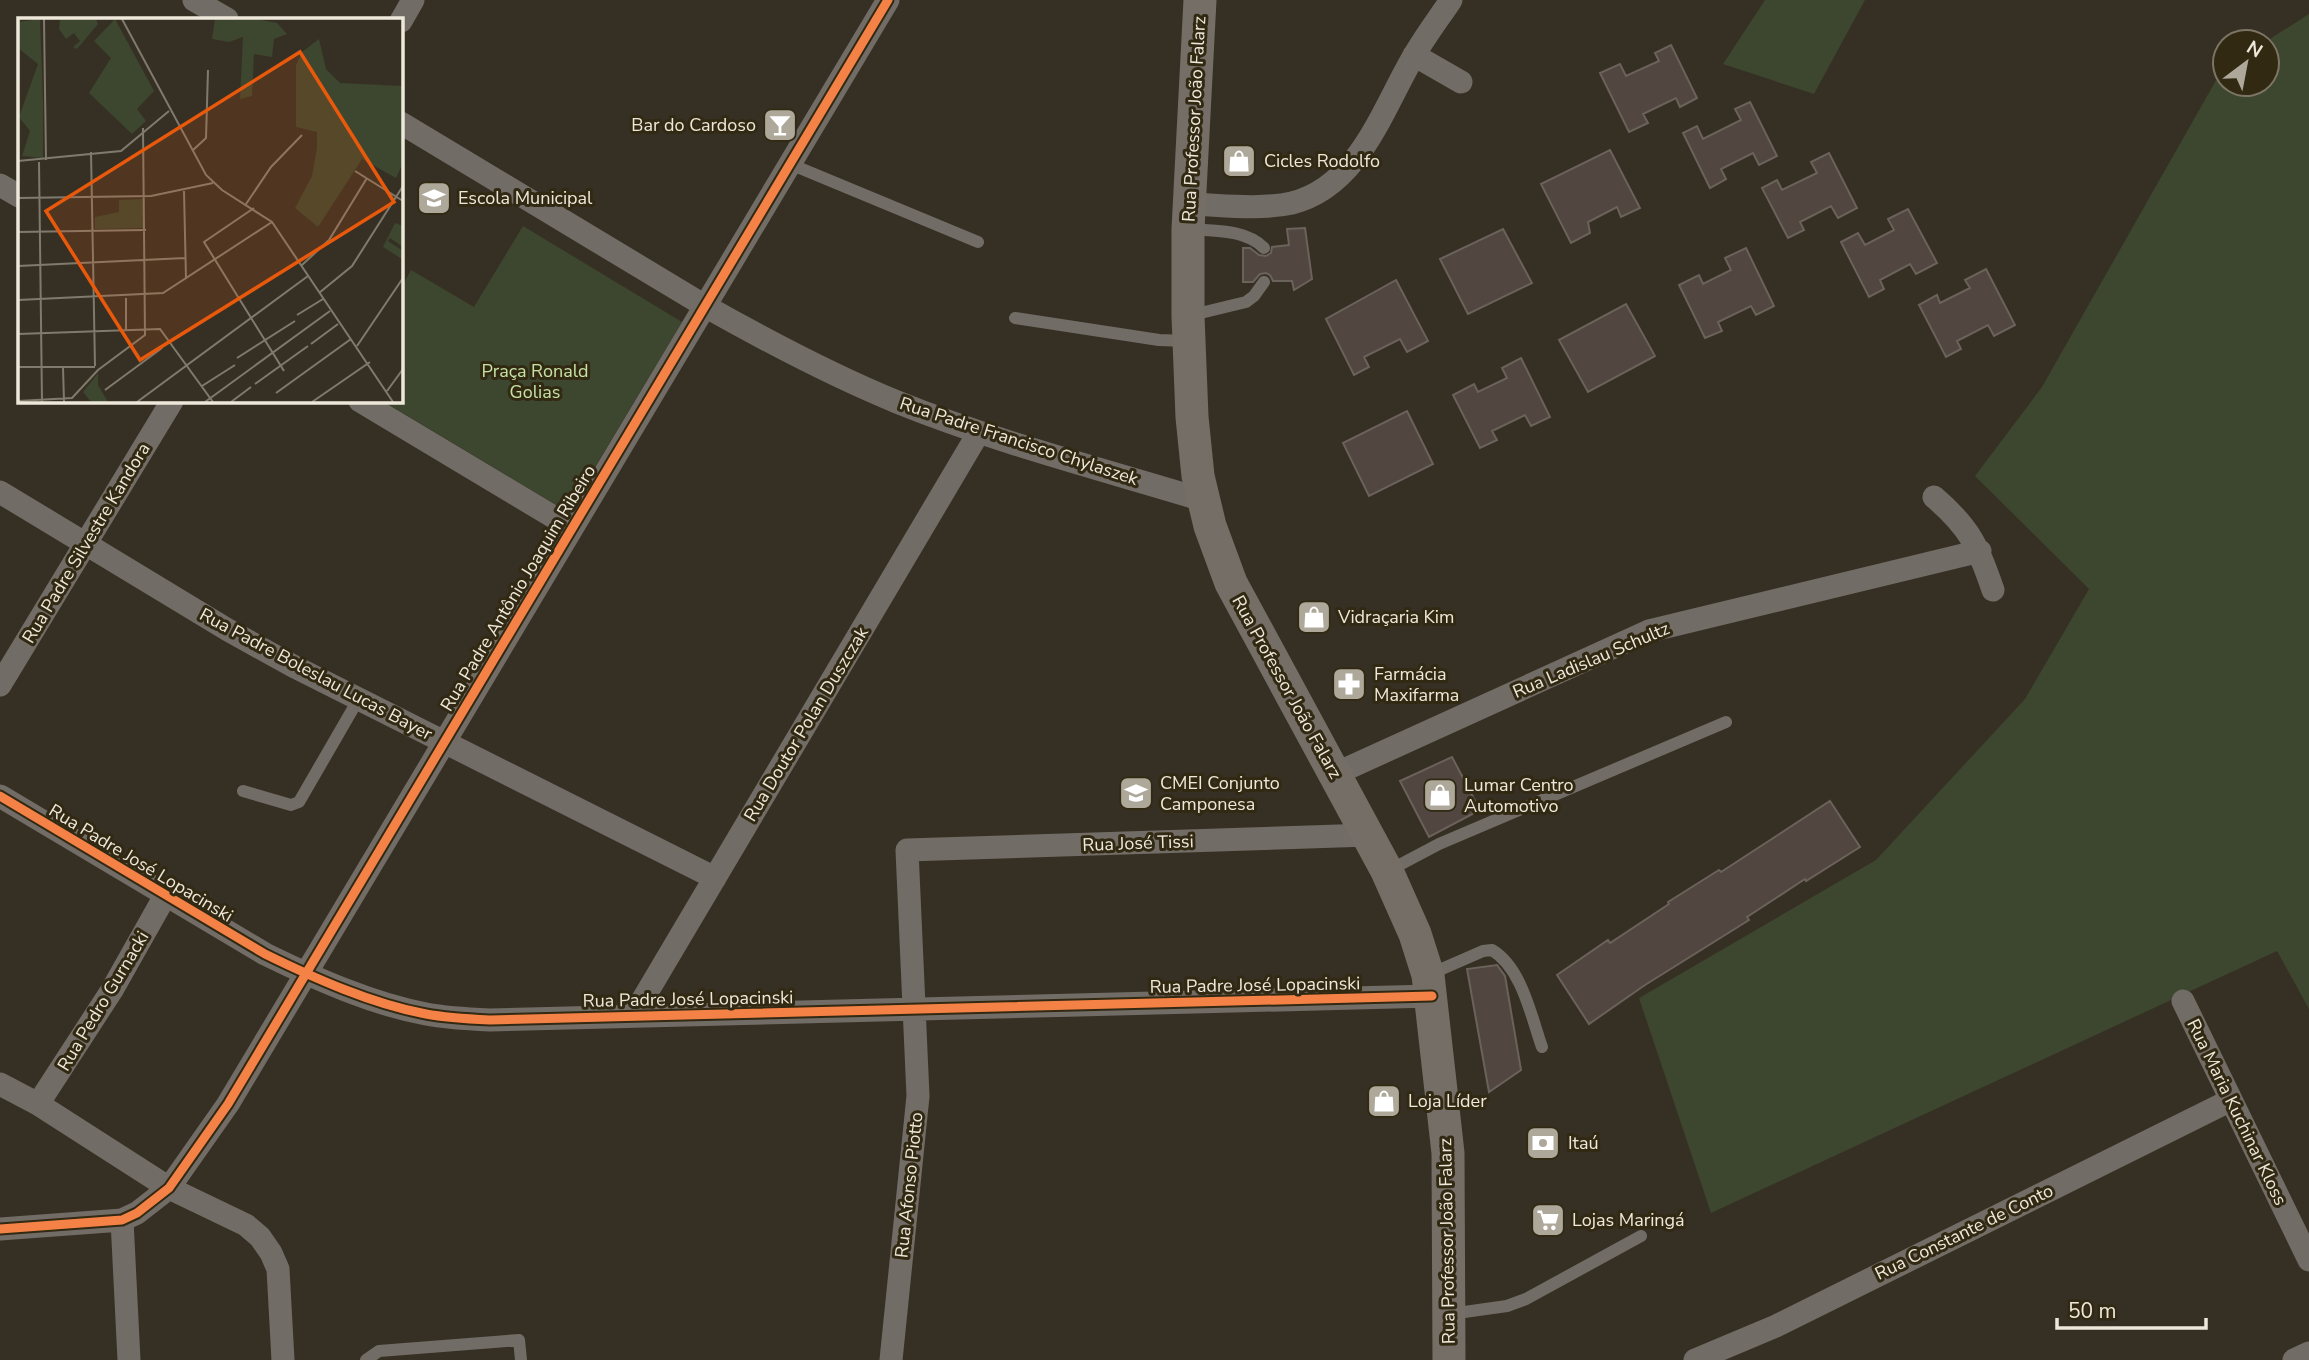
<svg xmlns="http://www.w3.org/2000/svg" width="2309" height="1360" font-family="'Nunito Sans',sans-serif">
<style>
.green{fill:#3d462e}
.building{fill:#514640;stroke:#6a625b;stroke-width:2}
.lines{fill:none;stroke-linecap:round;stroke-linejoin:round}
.service{stroke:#726c66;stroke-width:12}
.minor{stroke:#726c66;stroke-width:23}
.secondary{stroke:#746e66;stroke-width:33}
.cycleway-casing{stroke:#322913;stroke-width:13}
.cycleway{stroke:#f48246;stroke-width:9}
.labels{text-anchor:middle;stroke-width:6;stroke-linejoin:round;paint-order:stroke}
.street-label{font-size:18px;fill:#eee8da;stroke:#322913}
.poi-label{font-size:18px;fill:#eee8da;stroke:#322913;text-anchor:start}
.park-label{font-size:18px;fill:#c5e1a4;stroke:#322913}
.inset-road{fill:none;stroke:#807a6d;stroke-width:2}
.view{fill:#e8590c;fill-opacity:0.15;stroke:#e8590c;stroke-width:3.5}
.inset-edge{fill:none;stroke:#eee8da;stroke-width:3.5}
</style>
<rect width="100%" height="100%" fill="#363024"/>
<path class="green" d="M1765 0H1865L1814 94 1723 64Z
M2309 14V1009L2277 951 1711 1213 1639 998 1876 860 2025 699 2089 589 1975 476 2042 387 2223 68 2225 67V84H2267V42H2265Z
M523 226 682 322 568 512 383 401H401V288L411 270 474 307Z"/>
<path class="building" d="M1671 45 1697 98 1680 107 1676 98 1643 114 1648 123 1629 132 1600 73 1620 64 1626 76 1659 61 1655 53Z
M1750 102 1777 156 1759 165 1753 153 1721 169 1726 179 1710 188 1683 133 1697 126 1703 139 1741 120 1735 109Z
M1610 150 1640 208 1621 217 1617 207 1588 222 1590 233 1571 243 1541 184Z
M1829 153 1857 208 1838 218 1831 206 1800 222 1804 230 1788 238 1762 188 1777 180 1782 190 1817 173 1811 162Z
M1908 209 1937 263 1916 274 1910 264 1880 280 1884 289 1869 297 1841 242 1858 233 1865 245 1894 230 1888 219Z
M1305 228 1312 279 1294 290 1292 281H1273L1270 275 1266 273 1260 274 1253 282H1243V248H1250L1259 255 1266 256 1271 253 1272 247 1289 245 1287 229Z
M1503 229 1532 283 1468 314 1440 259Z
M1746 248 1774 306 1756 315 1751 306 1718 322 1722 331 1705 338 1679 285 1699 275 1703 284 1731 270 1725 258Z
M1986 269 2015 325 1994 336 1988 325 1957 341 1961 349 1946 357 1919 305 1937 295 1940 303 1970 288 1965 280Z
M1396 280 1428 341 1407 352 1400 339 1364 357 1369 367 1354 375 1326 319Z
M1626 304 1655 356 1588 392 1559 340Z
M1521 358 1550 417 1531 426 1525 415 1492 431 1497 440 1480 448 1453 395 1474 384 1478 392 1507 378 1502 368Z
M1407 411 1433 464 1369 496 1343 443Z
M1452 757 1480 810 1429 837 1400 781Z
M1830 801 1860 847 1806 881 1805 879 1747 917 1749 920 1645 985 1589 1024 1557 975 1608 940 1610 943 1669 904 1668 902 1719 870 1721 872Z
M1497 965 1505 976 1521 1070 1489 1092 1467 969Z"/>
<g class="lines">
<path class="service" d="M790 164 978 242
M1188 229C1213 231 1246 229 1264 248
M1188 316 1246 302 1254 296 1264 282
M1015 318 1159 340 1187 341
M243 791 291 805 299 802 358 700
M1388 871 1439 844 1726 722
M1428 975 1483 951 1492 950C1522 968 1531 1016 1542 1047
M1450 1314 1507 1306 1526 1299 1641 1236
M366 1360 379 1351 519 1340 521 1360"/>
<path class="minor" d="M194 0 227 19
M401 21 413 0
M1414 55 1461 82
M401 123 705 306C767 341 831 375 897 402 996 442 1101 469 1203 500
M0 185 19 196
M1190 204C1222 205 1260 210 1292 203 1360 186 1383 107 1415 54 1426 35 1439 18 1451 0
M360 401 572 528
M0 492 228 630 293 666 715 878
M1934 497C1970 528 1978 546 1993 590
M0 685 172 401
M1335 774 1649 631 1980 551
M0 796 265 954C314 978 372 1004 426 1014 447 1018 468 1019 490 1020L1432 996
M2183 1001 2309 1260
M633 1016 979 432
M0 1084 38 1104 169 1188 246 1225 260 1237 271 1253 278 1269 283 1360
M38 1104 112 990 165 896
M122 1220 129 1360
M0 1229 122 1220 137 1213 169 1188 228 1104 888 0
M891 1360 918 1096 907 850 1369 835
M1695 1360 1776 1326 2231 1100
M2294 1360 2309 1353"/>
<path class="secondary" d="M1200 0 1188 229V316L1192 417 1198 476 1210 526 1231 583 1387 871 1415 934 1428 975 1448 1153 1449 1360"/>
<g class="cycleway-casing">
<path id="cycleway" d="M0 796 265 954C314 978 372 1004 426 1014 447 1018 468 1019 490 1020L1432 996
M0 1229 122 1220 137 1213 169 1188 228 1104 888 0"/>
</g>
<use href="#cycleway" class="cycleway"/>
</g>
<defs>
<g id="bar-square" transform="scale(1.75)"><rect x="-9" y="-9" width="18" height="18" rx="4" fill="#aea89a" stroke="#322913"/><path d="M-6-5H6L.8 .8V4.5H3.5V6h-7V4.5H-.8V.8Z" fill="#fff"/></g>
<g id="shop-square" transform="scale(1.75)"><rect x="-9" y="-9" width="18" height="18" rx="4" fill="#aea89a" stroke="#322913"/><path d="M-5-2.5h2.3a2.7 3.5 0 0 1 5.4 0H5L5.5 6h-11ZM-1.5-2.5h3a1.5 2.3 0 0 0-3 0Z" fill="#fff"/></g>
<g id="school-square" transform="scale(1.75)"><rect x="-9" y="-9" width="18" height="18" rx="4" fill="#aea89a" stroke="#322913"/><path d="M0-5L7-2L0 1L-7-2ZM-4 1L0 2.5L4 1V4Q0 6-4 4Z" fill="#fff"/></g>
<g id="pharmacy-square" transform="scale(1.75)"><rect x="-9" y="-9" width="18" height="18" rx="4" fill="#aea89a" stroke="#322913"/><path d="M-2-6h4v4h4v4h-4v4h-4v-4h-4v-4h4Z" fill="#fff"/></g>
<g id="bank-square" transform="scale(1.75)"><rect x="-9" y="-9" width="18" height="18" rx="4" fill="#aea89a" stroke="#322913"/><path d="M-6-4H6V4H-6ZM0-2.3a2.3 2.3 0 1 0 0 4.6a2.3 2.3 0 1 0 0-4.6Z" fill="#fff"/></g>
<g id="supermarket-square" transform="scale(1.75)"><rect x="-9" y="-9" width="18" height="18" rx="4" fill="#aea89a" stroke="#322913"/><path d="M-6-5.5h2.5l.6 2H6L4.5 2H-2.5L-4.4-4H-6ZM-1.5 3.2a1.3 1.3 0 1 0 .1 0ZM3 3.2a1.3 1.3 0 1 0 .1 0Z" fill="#fff"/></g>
</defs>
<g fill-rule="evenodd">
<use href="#bar-square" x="780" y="125"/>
<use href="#shop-square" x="1239" y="161"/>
<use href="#school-square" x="434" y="198"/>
<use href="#shop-square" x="1314" y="617"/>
<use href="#pharmacy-square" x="1349" y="684"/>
<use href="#school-square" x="1136" y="793"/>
<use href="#shop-square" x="1440" y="795"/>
<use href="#shop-square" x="1384" y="1101"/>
<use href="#bank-square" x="1543" y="1143"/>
<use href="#supermarket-square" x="1548" y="1220"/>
</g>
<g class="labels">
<g class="street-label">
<text transform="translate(1194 119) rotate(-87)" y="6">Rua Professor João Falarz</text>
<text transform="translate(1019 441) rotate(18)" y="6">Rua Padre Francisco Chylaszek</text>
<text transform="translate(86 543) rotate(-59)" y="6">Rua Padre Silvestre Kandora</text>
<text transform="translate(518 588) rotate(-59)" y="6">Rua Padre Antônio Joaquim Ribeiro</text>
<text transform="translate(1591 660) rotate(-23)" y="6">Rua Ladislau Schultz</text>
<text transform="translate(316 674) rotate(28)" y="6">Rua Padre Boleslau Lucas Bayer</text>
<text transform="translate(1287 687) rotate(61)" y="6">Rua Professor João Falarz</text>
<text transform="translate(806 724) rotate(-59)" y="6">Rua Doutor Polan Duszczak</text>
<text transform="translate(1138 843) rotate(-2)" y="6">Rua José Tissi</text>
<text transform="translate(141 863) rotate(31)" y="6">Rua Padre José Lopacinski</text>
<text transform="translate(1255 985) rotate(-1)" y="6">Rua Padre José Lopacinski</text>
<text transform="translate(688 999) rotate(-1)" y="6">Rua Padre José Lopacinski</text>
<text transform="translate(103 1001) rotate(-59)" y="6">Rua Pedro Gurnacki</text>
<text transform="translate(2237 1112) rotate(64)" y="6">Rua Maria Kuchinar Kloss</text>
<text transform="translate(909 1185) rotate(-84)" y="6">Rua Afonso Piotto</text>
<text transform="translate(1964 1232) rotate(-26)" y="6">Rua Constante de Conto</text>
<text transform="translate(1447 1241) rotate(-91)" y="6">Rua Professor João Falarz</text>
</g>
<g class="poi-label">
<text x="756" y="131" text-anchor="end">Bar do Cardoso</text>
<text x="1264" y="167">Cicles Rodolfo</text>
<text x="458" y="204">Escola Municipal</text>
<text x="1338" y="623">Vidraçaria Kim</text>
<text x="1374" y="680">Farmácia<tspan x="1374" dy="21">Maxifarma</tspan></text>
<text x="1160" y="789">CMEI Conjunto<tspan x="1160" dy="21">Camponesa</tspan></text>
<text x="1464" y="791">Lumar Centro<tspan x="1464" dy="21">Automotivo</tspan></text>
<text x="1408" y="1107">Loja Líder</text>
<text x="1568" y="1149">Itaú</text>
<text x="1572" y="1226">Lojas Maringá</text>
</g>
<g class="park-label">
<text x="535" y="377">Praça Ronald<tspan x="535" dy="21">Golias</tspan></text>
</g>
</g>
<g transform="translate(18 18)">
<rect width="385" height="385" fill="#363024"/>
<path d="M22 1 25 82V140L4 138 12 113 1 99 20 46 0 30V4ZM42 1H78L80 6 59 31 55 29 62 23 56 15 48 21 41 11ZM97 1 136 73 119 91 128 103 114 116 71 75 93 40 76 23ZM197 1H238L259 5 269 16 256 21 254 39 236 36 234 78 222 81 225 19 211 24 194 21ZM301 21 308 51 322 65 385 68V145L378 160 344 141 300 209 277 190 294 158 299 130V114L278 109V47L284 34ZM125 181 126 210 77 211V199L101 194V182ZM377 205 385 208V229L372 220 370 223 385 233 384 241 365 229ZM80 355V367L90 384H73L65 374Z" fill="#3d462e"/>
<path class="inset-road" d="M26 1 28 142M104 1 188 157 204 172 254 204 375 384M174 133 188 120 190 52M73 134 77 348M0 143 103 133 151 93M21 144 24 384M337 153 385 183M166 173 168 261M0 180 133 178 195 165M228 186 253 149 284 117M236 190 186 224 266 353M0 214 128 212M284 247 311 222 349 160M0 248 167 240M301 275 334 248 385 168M108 280V312M0 282 145 275 254 204M279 297 305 281M0 316 142 311 195 384M293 326 320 306M339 328 385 260M219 340 277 303M0 349H77M45 349 46 384M237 366 290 328M184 368 217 347M87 372 144 330M369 373 385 351M258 375 333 321M0 383 54 380 80 352 127 317 125 110M119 384 290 258M187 384 312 293M213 384 233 369M294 384 352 344"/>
<path class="view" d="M282 34 376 184 122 342 28 193Z"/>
<rect width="385" height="385" class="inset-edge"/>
</g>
<g transform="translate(2246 63) rotate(32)"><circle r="33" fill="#322913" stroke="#7d7563" stroke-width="2"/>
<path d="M0-5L12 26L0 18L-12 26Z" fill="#aea89a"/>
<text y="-10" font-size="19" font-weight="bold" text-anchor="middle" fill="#eee8da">N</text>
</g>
<path d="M2057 1318v10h149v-10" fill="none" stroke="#eee8da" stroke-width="3.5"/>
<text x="2068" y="1318" font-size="21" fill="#eee8da" stroke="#322913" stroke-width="5" paint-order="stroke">50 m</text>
</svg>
